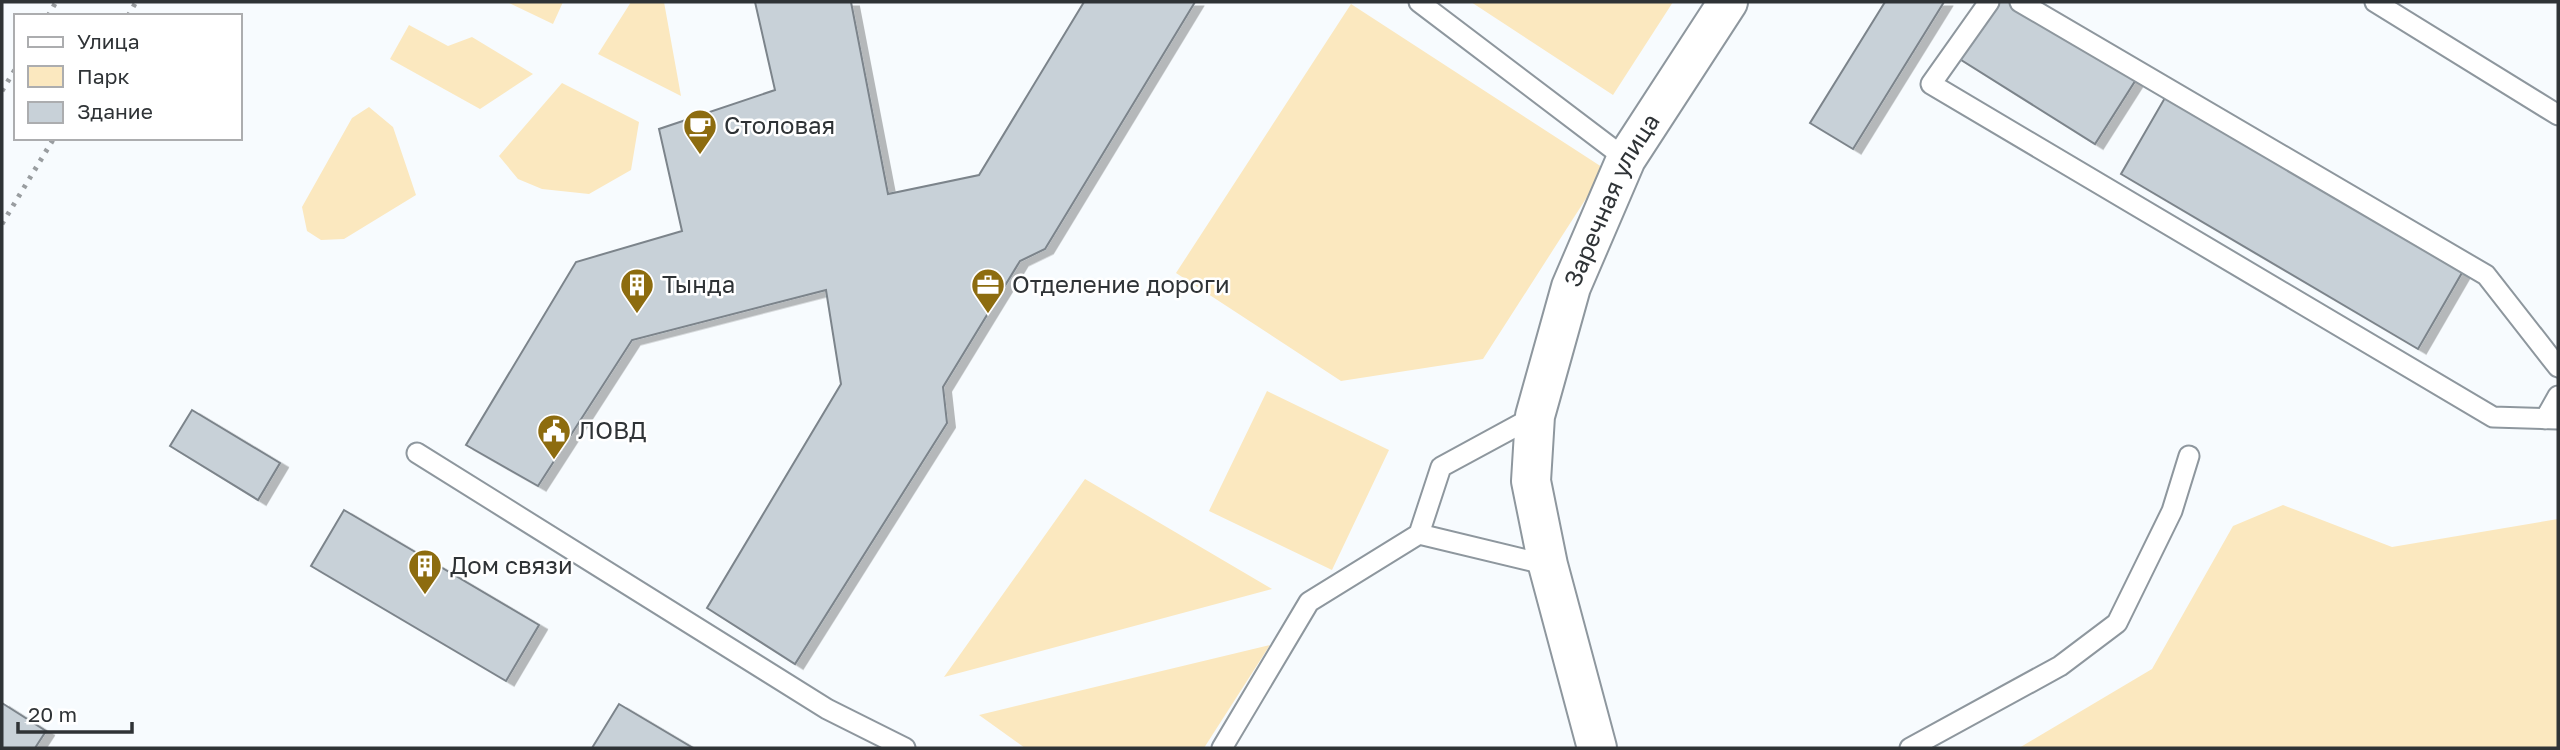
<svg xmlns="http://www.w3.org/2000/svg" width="2560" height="750" font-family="'Golos Text',sans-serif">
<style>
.green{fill:#fbe8bf}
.building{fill:#c8d1d8;stroke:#7c848b;stroke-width:2;filter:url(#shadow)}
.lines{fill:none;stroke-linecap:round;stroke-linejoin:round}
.service-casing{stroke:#8e979e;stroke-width:23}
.tertiary-casing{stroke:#8e979e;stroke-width:42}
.service{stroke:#fff;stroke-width:19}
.tertiary{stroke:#fff;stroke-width:38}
.rail{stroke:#999da0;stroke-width:5;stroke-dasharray:3.5 7;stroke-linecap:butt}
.labels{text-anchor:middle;stroke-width:5;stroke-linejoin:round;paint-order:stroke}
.poi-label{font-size:24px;fill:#2f3336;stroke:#fff;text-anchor:start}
.street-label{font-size:24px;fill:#2f3336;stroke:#fff}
</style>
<defs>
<filter id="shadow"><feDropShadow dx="8" dy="4.5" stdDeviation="0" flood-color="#0004"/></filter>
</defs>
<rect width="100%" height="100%" fill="#f7fbfe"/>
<path class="green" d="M507 2H563L553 24Z
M631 2H664L681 96 598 54Z
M1471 2H1673L1613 95Z
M1351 4 1605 169 1483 359 1341 381 1176 273Z
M409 25 448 46 472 37 533 74 480 109 390 59Z
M562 83 639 122 631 170 589 194 542 189 518 179 499 156Z
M369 107 393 127 416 195 344 239 321 240 307 231 302 207 352 118Z
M1267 391 1389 450 1332 570 1209 511Z
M1085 479 1272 589 944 677Z
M2283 505 2392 547 2558 519V748H2019L2152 669 2233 526Z
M1270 645 1204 748H1025L979 715Z"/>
<path class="building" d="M755 2H851L888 194 979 175 1084 2H1195L1045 249 1020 261 943 387 947 423 795 664 707 608 841 384 826 290 632 340 538 486 466 445 576 262 682 231 659 129 775 90Z
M1885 2H1944L1853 149 1810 123Z
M1982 2H2015L2137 78 2095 144 1950 53Z
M2166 96 2463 271 2418 349 2121 174Z
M192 410 280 463 258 500 170 446Z
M344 510 539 625 506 681 311 566Z
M2 703 46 731 35 748H2Z
M619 704 693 748H592Z"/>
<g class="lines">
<g class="service-casing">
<path id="service" d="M1419 2 1626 159
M1989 2 1931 84 2493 417 2558 419
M2020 2 2486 275 2558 367
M2375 2 2558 115
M2545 419 2558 396
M417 453 827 709 905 748
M1419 534 1548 565
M1222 748 1309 602 1419 534 1441 467 1535 416
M1910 748 2060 666 2117 623 2172 511 2189 456"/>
</g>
<g class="tertiary-casing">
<g id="tertiary">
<path id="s1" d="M1597 748 1548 565 1531 481 1535 416 1571 287 1626 159 1728 2"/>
</g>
</g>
<use href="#service" class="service"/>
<use href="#tertiary" class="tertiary"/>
<path class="rail" d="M48 16 56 2
M128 16 136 2
M2 91 16 68
M2 224 54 138"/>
</g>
<defs>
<g id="cafe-pin" transform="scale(1.75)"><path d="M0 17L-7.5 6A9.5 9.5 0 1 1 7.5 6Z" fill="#8d6c0f" stroke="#fff"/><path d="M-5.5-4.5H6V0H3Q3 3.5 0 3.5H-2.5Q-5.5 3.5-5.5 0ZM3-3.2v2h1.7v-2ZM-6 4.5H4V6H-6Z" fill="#fff"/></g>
<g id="building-pin" transform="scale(1.75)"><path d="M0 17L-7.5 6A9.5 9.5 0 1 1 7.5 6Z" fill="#8d6c0f" stroke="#fff"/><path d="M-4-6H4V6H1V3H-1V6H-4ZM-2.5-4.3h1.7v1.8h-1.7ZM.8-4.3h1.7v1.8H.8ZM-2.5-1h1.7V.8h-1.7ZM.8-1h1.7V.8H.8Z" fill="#fff"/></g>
<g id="office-pin" transform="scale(1.75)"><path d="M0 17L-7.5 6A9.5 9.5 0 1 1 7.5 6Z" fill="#8d6c0f" stroke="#fff"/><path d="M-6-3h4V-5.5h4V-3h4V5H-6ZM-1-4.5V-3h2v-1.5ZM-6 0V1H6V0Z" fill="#fff"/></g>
<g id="civic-pin" transform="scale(1.75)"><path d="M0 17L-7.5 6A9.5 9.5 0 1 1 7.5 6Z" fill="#8d6c0f" stroke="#fff"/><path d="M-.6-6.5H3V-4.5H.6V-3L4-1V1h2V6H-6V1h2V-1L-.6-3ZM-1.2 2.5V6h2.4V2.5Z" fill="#fff"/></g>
</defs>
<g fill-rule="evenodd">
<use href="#cafe-pin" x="700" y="126"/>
<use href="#building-pin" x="637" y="285"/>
<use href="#office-pin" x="988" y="285"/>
<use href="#civic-pin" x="554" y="431"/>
<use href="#building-pin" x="425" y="566"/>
</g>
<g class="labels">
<g class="poi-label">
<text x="724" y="134">Столовая</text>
<text x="662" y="293">Тында</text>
<text x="1012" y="293">Отделение дороги</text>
<text x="578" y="439">ЛОВД</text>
<text x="450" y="574">Дом связи</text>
</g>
<g class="street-label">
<text dy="8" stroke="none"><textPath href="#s1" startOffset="570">Заречная улица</textPath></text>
</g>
</g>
<rect width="2560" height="750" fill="none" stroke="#2f3336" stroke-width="7"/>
<rect x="14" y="14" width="228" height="126" fill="#ffffff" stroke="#acadaf" stroke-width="2"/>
<rect x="28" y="37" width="35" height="10" fill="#ffffff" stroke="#acadaf" stroke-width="2"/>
<text x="77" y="49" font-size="21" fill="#2f3336">Улица</text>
<rect x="28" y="66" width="35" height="21" fill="#fbe8bf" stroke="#acadaf" stroke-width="2"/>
<text x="77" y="84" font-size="21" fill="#2f3336">Парк</text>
<rect x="28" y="102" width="35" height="21" fill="#c8d1d8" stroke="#acadaf" stroke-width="2"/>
<text x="77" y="119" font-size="21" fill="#2f3336">Здание</text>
<path d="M18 722v10h114v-10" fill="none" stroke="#2f3336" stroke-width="3.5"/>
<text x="28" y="722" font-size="21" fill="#2f3336" stroke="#ffffff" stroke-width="5" paint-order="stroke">20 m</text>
</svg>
